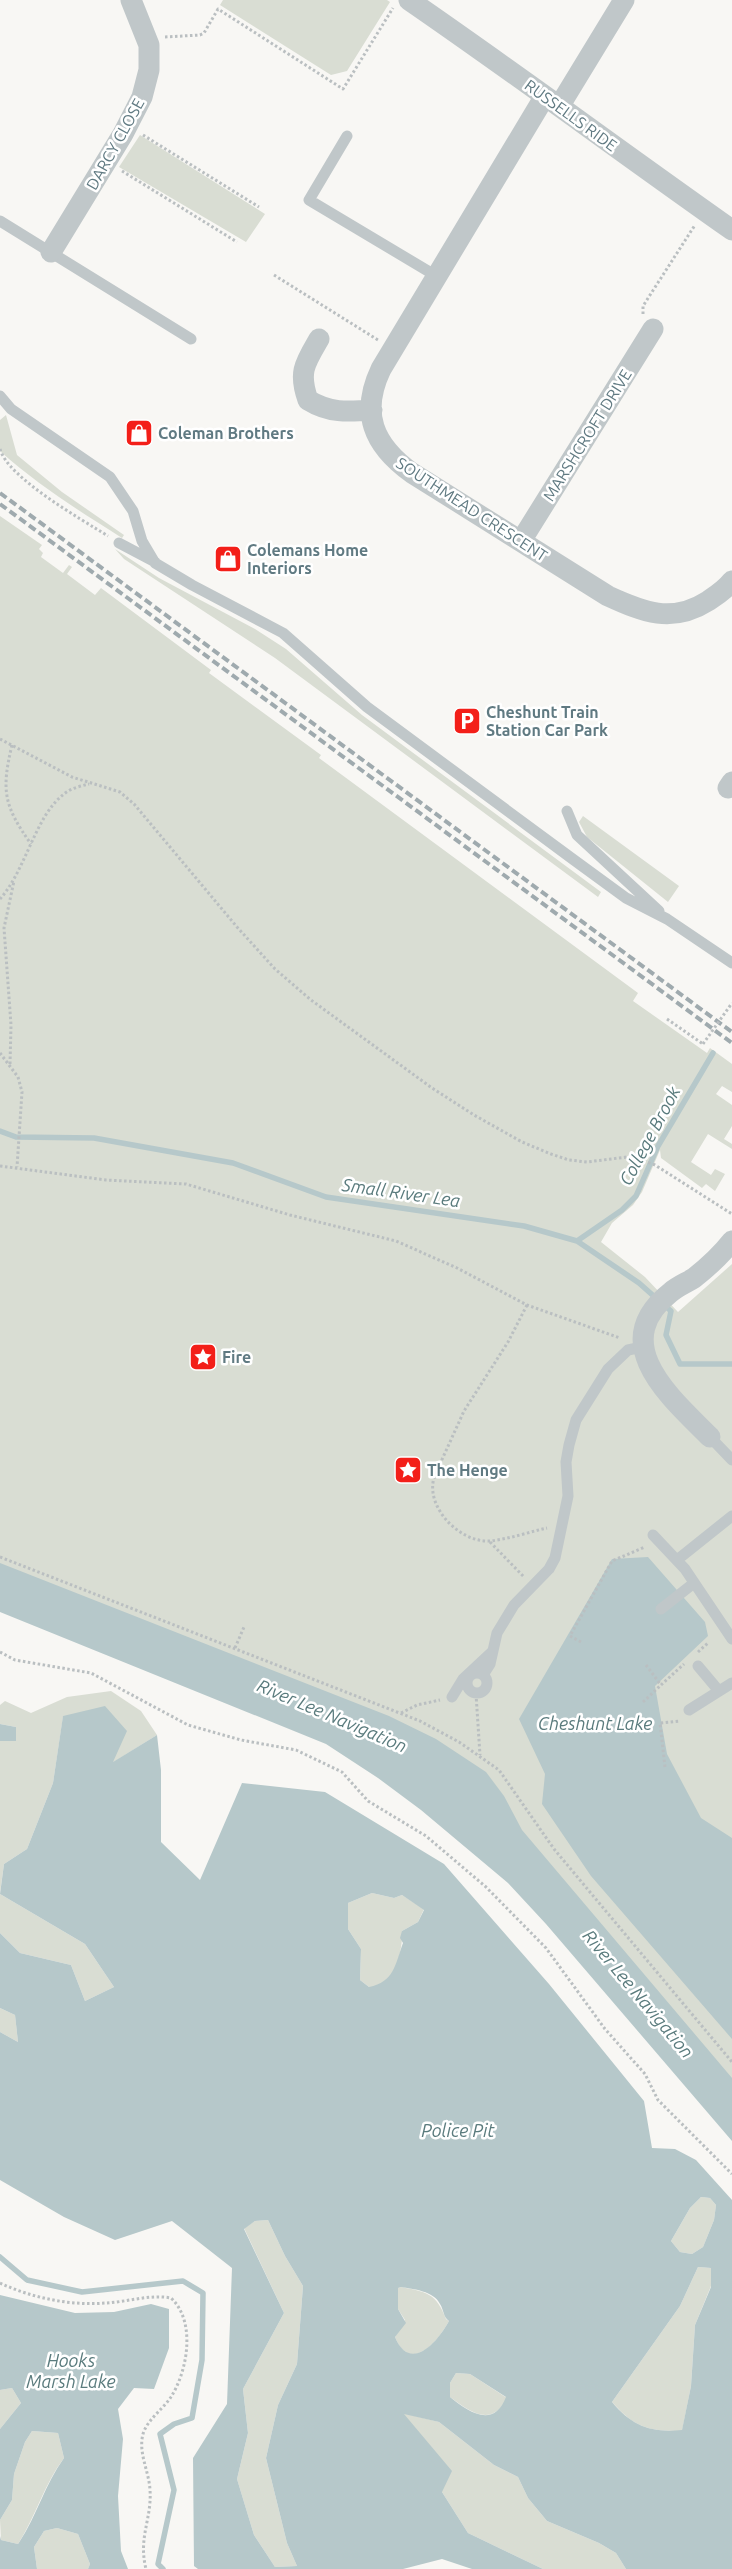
<svg xmlns="http://www.w3.org/2000/svg" width="732" height="2569" font-family="Ubuntu,sans-serif">
<style>
.green{fill:#d9ddd3}
.water{fill:#b6c8ca;fill-rule:evenodd}
.lines{fill:none;stroke-linecap:round;stroke-linejoin:round}
.stream{stroke:#b6c8ca;stroke-width:5.5}
.path{stroke:#babfc1;stroke-width:3;stroke-dasharray:2.5 2.5;stroke-linecap:butt}
.lane{stroke:#c0c7c9;stroke-width:11}
.street{stroke:#c0c7c9;stroke-width:21}
.rail{stroke:#9faaae;stroke-width:4;stroke-dasharray:8 4;stroke-linecap:butt}
.path-bridge{stroke:#babfc1;stroke-width:3;stroke-dasharray:2.5 2.5;stroke-linecap:butt}
.labels{text-anchor:middle;stroke-width:5;stroke-linejoin:round;paint-order:stroke}
.street-label{font-size:16px;fill:#607a82;stroke:#fff}
.poi-label{font-size:16px;font-weight:bold;fill:#607a82;stroke:#fff;text-anchor:start}
.water-label{font-size:18px;font-style:italic;fill:#5a7b7d;stroke:#fff}
</style>
<rect width="100%" height="100%" fill="#f8f7f4"/>
<path class="green" d="M223 0H387L390 2 347 71 331 75 220 5Z
M140 135 265 214 246 242 119 167Z
M6 415 17 455 62 492 124 535 122 538C78 510 39 486 0 451V420Z
M0 516 42 545 39 549 43 553 41 557 63 573 69 565 72 567 67 574 95 595 101 588 211 670 209 673 321 755 319 758 638 993 633 1001 707 1053 710 1048 732 1064V1092L722 1086 716 1094 732 1105V1126L724 1139 732 1144V1149L708 1134 691 1162 711 1175 715 1169 725 1174 715 1191 706 1184 702 1188 661 1158 660 1150 642 1192 633 1205 612 1223 601 1242 645 1277 678 1312 732 1264V2095L445 1758 0 1571Z
M115 549 159 578 255 629 286 649 362 715 601 892 598 897 275 658 124 559Z
M583 816 679 886 668 902 587 837 579 822Z
M111 1691 141 1711 157 1735 112 1763 63 1717 53 1783 27 1849 4 1864 0 1893V1741H16V1727L0 1724V1705L5 1701 31 1713 67 1697Z
M372 1893 394 1898 402 1895 424 1909 418 1922 402 1931C403 1946 397 1977 381 1985 378 1987 373 1987 369 1987L360 1980 361 1949 348 1929V1903Z
M0 1894 85 1944 114 1987 85 2001 71 1965 20 1953 0 1933Z
M0 2008 15 2015 18 2042 0 2032Z
M701 2197 710 2198 716 2205 714 2220 703 2247 692 2254 680 2252 671 2241 690 2208Z
M268 2220 285 2256 303 2286 297 2364 278 2405 266 2458 287 2543 297 2566 275 2567 254 2535 237 2479 248 2433 243 2389 284 2313 244 2228 255 2221Z
M698 2267 711 2268V2286L695 2325 691 2386 682 2431C648 2431 635 2428 612 2402L680 2306Z
M401 2287C427 2292 436 2293 446 2319L449 2321C437 2343 410 2374 395 2337L405 2320 398 2309V2288Z
M456 2373 470 2374 507 2398C492 2428 470 2412 450 2397V2383Z
M12 2388 21 2403 0 2429V2390Z
M403 2413 439 2422 494 2465 518 2477 528 2498 547 2521 599 2543 616 2553 626 2569H543L468 2533 442 2492Z
M32 2431 58 2433 64 2458C44 2484 36 2516 18 2544L1 2540 0 2520 12 2500 14 2474 25 2442Z
M57 2528 78 2534 90 2564 88 2569H37L34 2547 44 2531Z"/>
<path class="water" d="M648 1557 705 1622 708 1636 655 1686 667 1754 701 1818 732 1838V2039L591 1876 542 1804 545 1774 519 1719 612 1559Z
M0 1563 389 1716 436 1739 486 1772 504 1796 522 1830 732 2078V2141L546 1924 508 1883 421 1810 378 1778 326 1744 0 1612Z
M105 1706 127 1731 113 1762 157 1735 161 1770V1842L200 1880 242 1783 325 1792 444 1864 549 1984 644 2101 652 2148 675 2149 696 2160 732 2200V2569H626L616 2553 599 2543 547 2521 528 2498 518 2477 494 2465 439 2422 404 2414 452 2471 442 2492 468 2533 543 2569H472L442 2559 403 2569H198L194 2566 193 2458 227 2404 232 2268 172 2221 115 2240 64 2217 0 2180V2032L18 2042 15 2015 0 2008V1933L20 1953 71 1965 85 2001 114 1987 85 1944 0 1894 4 1864 27 1849 53 1783 63 1716ZM372 1893 394 1898 402 1895 424 1910 418 1922 402 1931 400 1938 403 1943C395 1965 394 1982 369 1987L360 1980 361 1949 348 1929V1903ZM701 2197 710 2198 716 2205 714 2220 703 2247 692 2254 680 2252 671 2241 690 2208ZM268 2220 285 2256 303 2286 297 2364 278 2405 266 2458 287 2543 297 2566 275 2567 254 2535 237 2479 248 2433 243 2389 284 2313 244 2229 255 2221ZM698 2267 711 2268V2287L695 2325 691 2386 682 2430C651 2433 632 2426 612 2402L680 2306ZM401 2287C413 2289 434 2291 440 2304 444 2310 443 2317 449 2321 437 2343 410 2373 395 2337L406 2323 398 2309V2288ZM456 2373 470 2374 506 2397C494 2429 468 2412 450 2397V2383Z
M0 1724 16 1727V1741H0Z
M0 2295 75 2313 114 2312 151 2304 169 2309V2348L154 2389 134 2388 118 2409 123 2439 118 2496 121 2551 128 2569H88L90 2564 78 2534 57 2528 44 2531 34 2547 37 2569H0V2536L1 2540 18 2544C37 2516 44 2486 64 2458L58 2433 32 2431 25 2442 14 2474 12 2500 0 2520V2429L21 2403 12 2388 0 2390Z"/>
<g class="lines">
<path class="stream" d="M0 1131 16 1137 94 1138 233 1163 326 1197 524 1226 577 1241 639 1283 657 1299
M577 1241 622 1210 636 1196 658 1146 713 1053
M664 1305 671 1311 666 1335 680 1364H732
M0 2257 27 2280 82 2292 183 2281 203 2293 202 2360 192 2418 174 2424 160 2434 174 2490 158 2564 163 2569"/>
<path class="path" d="M165 37 200 35 204 33 218 9 343 89 393 8
M143 135 259 207
M122 171 237 242
M274 275 378 340
M643 314V306L695 225
M0 449C8 478 81 519 108 536
M0 739 72 777 120 792 134 804 237 927 275 969 311 1000 432 1088 474 1115 522 1142 551 1154 569 1160 587 1162 627 1157 639 1159 655 1165 732 1214
M12 745C1 791 4 806 31 844
M0 899C26 870 35 816 64 794 71 788 81 786 89 784
M667 1019 703 1044
M0 1053 18 1077 22 1092 17 1167
M10 1064 11 1025 4 928 14 881
M0 1166 106 1180 186 1184 290 1215 396 1241 457 1268 527 1305 620 1338
M527 1305 508 1342 464 1411 435 1475C423 1505 459 1543 490 1541 509 1539 529 1532 547 1528
M490 1542 524 1577
M0 1557 420 1721 459 1742 499 1770 554 1849 732 2062
M581 1642 570 1636 612 1561 645 1547
M235 1648 244 1627
M0 1652 15 1660 91 1673 188 1725 241 1740 296 1750 342 1772 368 1801 426 1836 486 1887 546 1948 605 2029 645 2074 658 2100 732 2174
M698 1652 709 1642
M646 1665 661 1685 684 1664
M476 1694 480 1755
M643 1702 661 1685
M401 1713 417 1705 440 1700
M665 1767 660 1723 680 1721
M0 2283C32 2298 71 2306 106 2303 127 2302 150 2294 171 2298 196 2321 188 2370 171 2397 163 2409 147 2420 143 2434 138 2453 149 2471 150 2490 152 2519 138 2537 146 2569"/>
<path class="lane" d="M347 136 309 200 438 277
M0 221 191 339
M0 396 11 409 110 477 133 511 142 541 155 563 192 585 283 633 367 707 574 860 626 898 667 919 732 963
M119 543 155 562
M567 811 577 835 659 911
M710 1437 732 1460
M653 1535 685 1569 732 1639
M677 1560 732 1516
M661 1609 694 1583
M698 1666 719 1691
M467 1683a10 10 0 1 1 20 0a10 10 0 1 1-20 0Z
M483 1675 490 1664 497 1633 514 1605 549 1569 555 1558 568 1496 566 1462 569 1445 576 1420 608 1369 628 1350 642 1347
M452 1697 463 1679 493 1651
M689 1710 732 1683"/>
<path class="street" d="M409 0C518 75 624 154 732 230
M545 96 381 369C360 413 373 445 412 473L608 596C643 612 672 624 708 601 717 595 725 590 732 581
M560 105 624 0
M51 252 123 134 142 97 149 70V45L131 0
M319 339C305 363 298 372 308 400 329 413 347 412 372 410
M521 541 653 329
M728 788 732 782
M710 1437C670 1397 606 1343 671 1292 678 1286 686 1283 694 1278 708 1267 721 1255 732 1241"/>
<path class="rail" d="M0 493 732 1032
M0 504 732 1043"/>
<path class="path-bridge" d="M703 1044 732 1003"/>
</g>
<defs>
<g id="shop-square" transform="scale(1.4375)"><rect x="-9" y="-9" width="18" height="18" rx="4" fill="#f31f19" stroke="#fff"/><path d="M-5-2.5h2.3a2.7 3.5 0 0 1 5.4 0H5L5.5 6h-11ZM-1.5-2.5h3a1.5 2.3 0 0 0-3 0Z" fill="#fff"/></g>
<g id="parking-square" transform="scale(1.4375)"><rect x="-9" y="-9" width="18" height="18" rx="4" fill="#f31f19" stroke="#fff"/><path d="M-3.5-5.5H1a3.5 3.5 0 0 1 0 7H-1V5.5H-3.5ZM-1-3.4V-.6H.8a1.4 1.4 0 0 0 0-2.8Z" fill="#fff"/></g>
<g id="sight-square" transform="scale(1.4375)"><rect x="-9" y="-9" width="18" height="18" rx="4" fill="#f31f19" stroke="#fff"/><path d="M0-6L1.8-2.2L6-1.7L2.9 1.2L3.7 5.4L0 3.3L-3.7 5.4L-2.9 1.2L-6-1.7L-1.8-2.2Z" fill="#fff"/></g>
</defs>
<g fill-rule="evenodd">
<use href="#shop-square" x="139" y="433"/>
<use href="#shop-square" x="228" y="559"/>
<use href="#parking-square" x="467" y="721"/>
<use href="#sight-square" x="203" y="1357"/>
<use href="#sight-square" x="408" y="1470"/>
</g>
<g class="labels">
<g class="street-label">
<text transform="translate(571 115) rotate(36)" y="6">RUSSELLS RIDE</text>
<text transform="translate(115 144) rotate(-61)" y="6">DARCY CLOSE</text>
<text transform="translate(587 435) rotate(-58)" y="6">MARSHCROFT DRIVE</text>
<text transform="translate(472 509) rotate(33)" y="6">SOUTHMEAD CRESCENT</text>
</g>
<g class="poi-label">
<text x="158" y="439">Coleman Brothers</text>
<text x="247" y="556">Colemans Home<tspan x="247" dy="18">Interiors</tspan></text>
<text x="486" y="718">Cheshunt Train<tspan x="486" dy="18">Station Car Park</tspan></text>
<text x="222" y="1363">Fire</text>
<text x="427" y="1476">The Henge</text>
</g>
<g class="water-label">
<text transform="translate(650 1136) rotate(-62)" y="6">College Brook</text>
<text transform="translate(401 1193) rotate(8)" y="6">Small River Lea</text>
<text transform="translate(332 1716) rotate(23)" y="6">River Lee Navigation</text>
<text x="595" y="1730">Cheshunt Lake</text>
<text transform="translate(638 1994) rotate(50)" y="6">River Lee Navigation</text>
<text x="458" y="2137">Police Pit</text>
<text x="71" y="2367">Hooks<tspan x="71" dy="21">Marsh Lake</tspan></text>
</g>
</g>
</svg>
